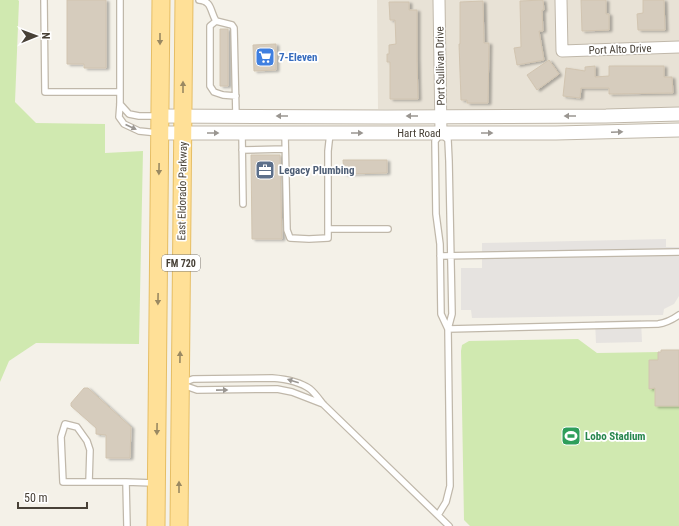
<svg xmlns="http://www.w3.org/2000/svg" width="679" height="526" font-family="'Roboto Condensed',sans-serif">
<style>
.residential{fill:#e8e2d6}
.green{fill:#d0e9b0}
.parking{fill:#e6e3e0}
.building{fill:#d6ccbd;stroke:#d1c4b0;filter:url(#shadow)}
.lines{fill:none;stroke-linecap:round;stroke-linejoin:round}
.service-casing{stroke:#c0b8aa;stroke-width:8}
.minor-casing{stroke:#c0b8aa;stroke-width:13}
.tertiary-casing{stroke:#c0b8aa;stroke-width:15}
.primary-casing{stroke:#e6be65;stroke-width:19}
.service{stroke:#fff;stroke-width:5.5}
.minor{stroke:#fff;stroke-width:11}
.tertiary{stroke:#fff;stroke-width:13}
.primary{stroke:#ffe097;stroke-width:17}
.oneway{fill:#9a8962}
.oneway2{fill:#9a9691}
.labels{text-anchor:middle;stroke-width:3.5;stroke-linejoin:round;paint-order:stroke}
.shield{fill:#fff;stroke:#7f7a73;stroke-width:1}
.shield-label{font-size:10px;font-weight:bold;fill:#484137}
.street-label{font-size:11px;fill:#484137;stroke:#fff}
.shop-label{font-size:11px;font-weight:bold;fill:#366cbe;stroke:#fff;text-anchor:start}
.service-label{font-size:11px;font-weight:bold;fill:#4e5e75;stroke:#fff;text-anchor:start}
.leisure-label{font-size:11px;font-weight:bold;fill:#27864d;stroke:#fff;text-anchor:start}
</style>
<defs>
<filter id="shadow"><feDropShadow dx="3" dy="1.5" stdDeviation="1" flood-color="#0004"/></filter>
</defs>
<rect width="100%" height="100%" fill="#f4f1e8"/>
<path class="residential" d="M377 0H679V111L378 109Z"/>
<path class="green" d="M0 0H18L19 1 15 102 36 123 105 124V153L143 151 139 344 36 343 9 361 0 382Z
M578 339 597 353 661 352V351L679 350V526H470L464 520 461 351 462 345 469 341Z"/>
<path class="parking" d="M666 239V247H679V296L674 304 664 309 663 315 472 318 471 310H461V268H482V243Z
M641 320 642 342 596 343 595 321Z"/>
<path class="building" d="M67 0H106V68H84V64H67Z
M543 0 544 10H542L543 31H539L544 60 517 65 514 48 521 47 520 1Z
M581 0H606V14H609V30L582 31Z
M643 0H664L665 30H638L637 14 643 13Z
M483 1 484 43H489L488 103H467V100H461L459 44H460V2Z
M389 2H409V10H417V58L418 99H390V62H387V54H389V45L396 44 395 20H390Z
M220 29H228V86H220Z
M276 44V70L254 71 253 45Z
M549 60 559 74 537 90 527 75Z
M595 66V77L609 76V66H664V77H672L673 93 609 94V88H581L580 98 563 96 566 68 585 71V67Z
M251 155H280L282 239H252Z
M343 160H387V173L344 174Z
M661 350H679V406H655V388L649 389V360H658V352H661Z
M84 388H88L131 427 130 458H106V435L96 434V428L71 406V403Z"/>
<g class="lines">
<g class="service-casing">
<path id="service" d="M44 0 45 92H119
M120 0V104L119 117 124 124 139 131 158 133
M199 0C212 1 210 11 216 21L232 25 234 28 236 116
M216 21 210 26V86L214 92 223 95 236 96
M120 104 129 114 139 116H158
M441 133 448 140 449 161 452 314 448 329 441 314 440 244 436 214 435 141Z
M242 134 243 204
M285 134 287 230 290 238 309 239 328 238V151L330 133
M242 150 285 149
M328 229H388
M440 256 679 252
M323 404 292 392 277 389 197 390 180 384 193 379 272 378C285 379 299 381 310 389 315 393 319 399 323 404L449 526
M89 482 90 450 87 441 77 427 65 424 61 437 63 482H126
M438 515 446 502 450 486 448 329 658 324C666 323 672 320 679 315
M127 526 126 482 154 483"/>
</g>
<g class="minor-casing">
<path id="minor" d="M439 0 441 133
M561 0 562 51 679 47"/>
</g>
<g class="tertiary-casing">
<path id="tertiary" d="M160 116 386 117 606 116 679 114
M160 133H556L679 130"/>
</g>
<g class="primary-casing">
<path id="primary" d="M156 526 161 0
M179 526 184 0"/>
</g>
<use href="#service" class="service"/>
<use href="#minor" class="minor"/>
<use href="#tertiary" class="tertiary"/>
<use href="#primary" class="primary"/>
</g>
<defs><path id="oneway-solid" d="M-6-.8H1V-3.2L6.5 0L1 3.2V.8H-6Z"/></defs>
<g class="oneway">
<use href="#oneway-solid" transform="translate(160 39) rotate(90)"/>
<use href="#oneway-solid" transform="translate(183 87) rotate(-90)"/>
<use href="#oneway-solid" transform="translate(159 169) rotate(91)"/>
<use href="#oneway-solid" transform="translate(158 299) rotate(91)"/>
<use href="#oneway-solid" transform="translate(180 357) rotate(-89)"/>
<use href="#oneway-solid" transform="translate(157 429) rotate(91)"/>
<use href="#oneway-solid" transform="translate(179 487) rotate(-90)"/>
</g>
<g class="oneway2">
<use href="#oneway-solid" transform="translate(282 116) rotate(-180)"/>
<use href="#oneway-solid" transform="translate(412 116) rotate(180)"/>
<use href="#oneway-solid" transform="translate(570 116) rotate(180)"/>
<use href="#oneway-solid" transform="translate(131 127) rotate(24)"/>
<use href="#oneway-solid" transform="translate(617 132) rotate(-2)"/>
<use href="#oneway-solid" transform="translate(213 133)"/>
<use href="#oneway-solid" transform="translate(357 133)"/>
<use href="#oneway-solid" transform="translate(487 133)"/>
<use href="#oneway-solid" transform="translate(293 381) rotate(-163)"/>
<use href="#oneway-solid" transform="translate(222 390) rotate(-1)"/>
</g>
<defs>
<g id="supermarket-square" transform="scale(1)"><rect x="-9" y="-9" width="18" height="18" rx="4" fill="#3f7fe0" stroke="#fff"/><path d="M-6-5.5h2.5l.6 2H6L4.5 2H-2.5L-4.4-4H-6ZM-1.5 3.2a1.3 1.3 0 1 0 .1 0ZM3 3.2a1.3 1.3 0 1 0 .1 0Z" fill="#fff"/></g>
<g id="office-square" transform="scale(1)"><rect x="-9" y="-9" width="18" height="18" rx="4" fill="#5c6f8a" stroke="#fff"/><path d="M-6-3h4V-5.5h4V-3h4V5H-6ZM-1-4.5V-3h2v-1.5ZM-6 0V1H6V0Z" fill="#fff"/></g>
<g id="stadium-square" transform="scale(1)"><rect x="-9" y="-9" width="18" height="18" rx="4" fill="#2e9e5b" stroke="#fff"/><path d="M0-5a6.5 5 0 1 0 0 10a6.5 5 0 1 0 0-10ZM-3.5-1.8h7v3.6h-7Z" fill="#fff"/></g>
</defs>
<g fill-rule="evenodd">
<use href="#supermarket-square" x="265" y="57"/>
<use href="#office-square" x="265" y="170"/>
<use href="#stadium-square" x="571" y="436"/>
</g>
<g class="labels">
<rect class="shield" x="162" y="255" width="38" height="16" rx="3"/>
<g class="shield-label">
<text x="181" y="267">FM 720</text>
</g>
<g class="street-label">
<text transform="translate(620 49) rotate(-2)" y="4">Port Alto Drive</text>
<text transform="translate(440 66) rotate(-91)" y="4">Port Sullivan Drive</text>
<text x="419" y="137">Hart Road</text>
<text transform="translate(182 191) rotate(-89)" y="4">East Eldorado Parkway</text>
</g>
<g class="shop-label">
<text x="279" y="61">7-Eleven</text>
</g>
<g class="service-label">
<text x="279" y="174">Legacy Plumbing</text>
</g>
<g class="leisure-label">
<text x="585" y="440">Lobo Stadium</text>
</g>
</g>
<g transform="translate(36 36) rotate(89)" stroke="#ffffff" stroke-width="3" paint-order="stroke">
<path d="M0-3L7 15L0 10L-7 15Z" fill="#484137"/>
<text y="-6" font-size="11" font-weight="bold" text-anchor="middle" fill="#484137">N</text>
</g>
<path d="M18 502v6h69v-6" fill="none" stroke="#484137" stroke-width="2"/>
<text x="24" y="502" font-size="12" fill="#484137" stroke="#ffffff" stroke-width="3" paint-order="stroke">50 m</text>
</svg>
